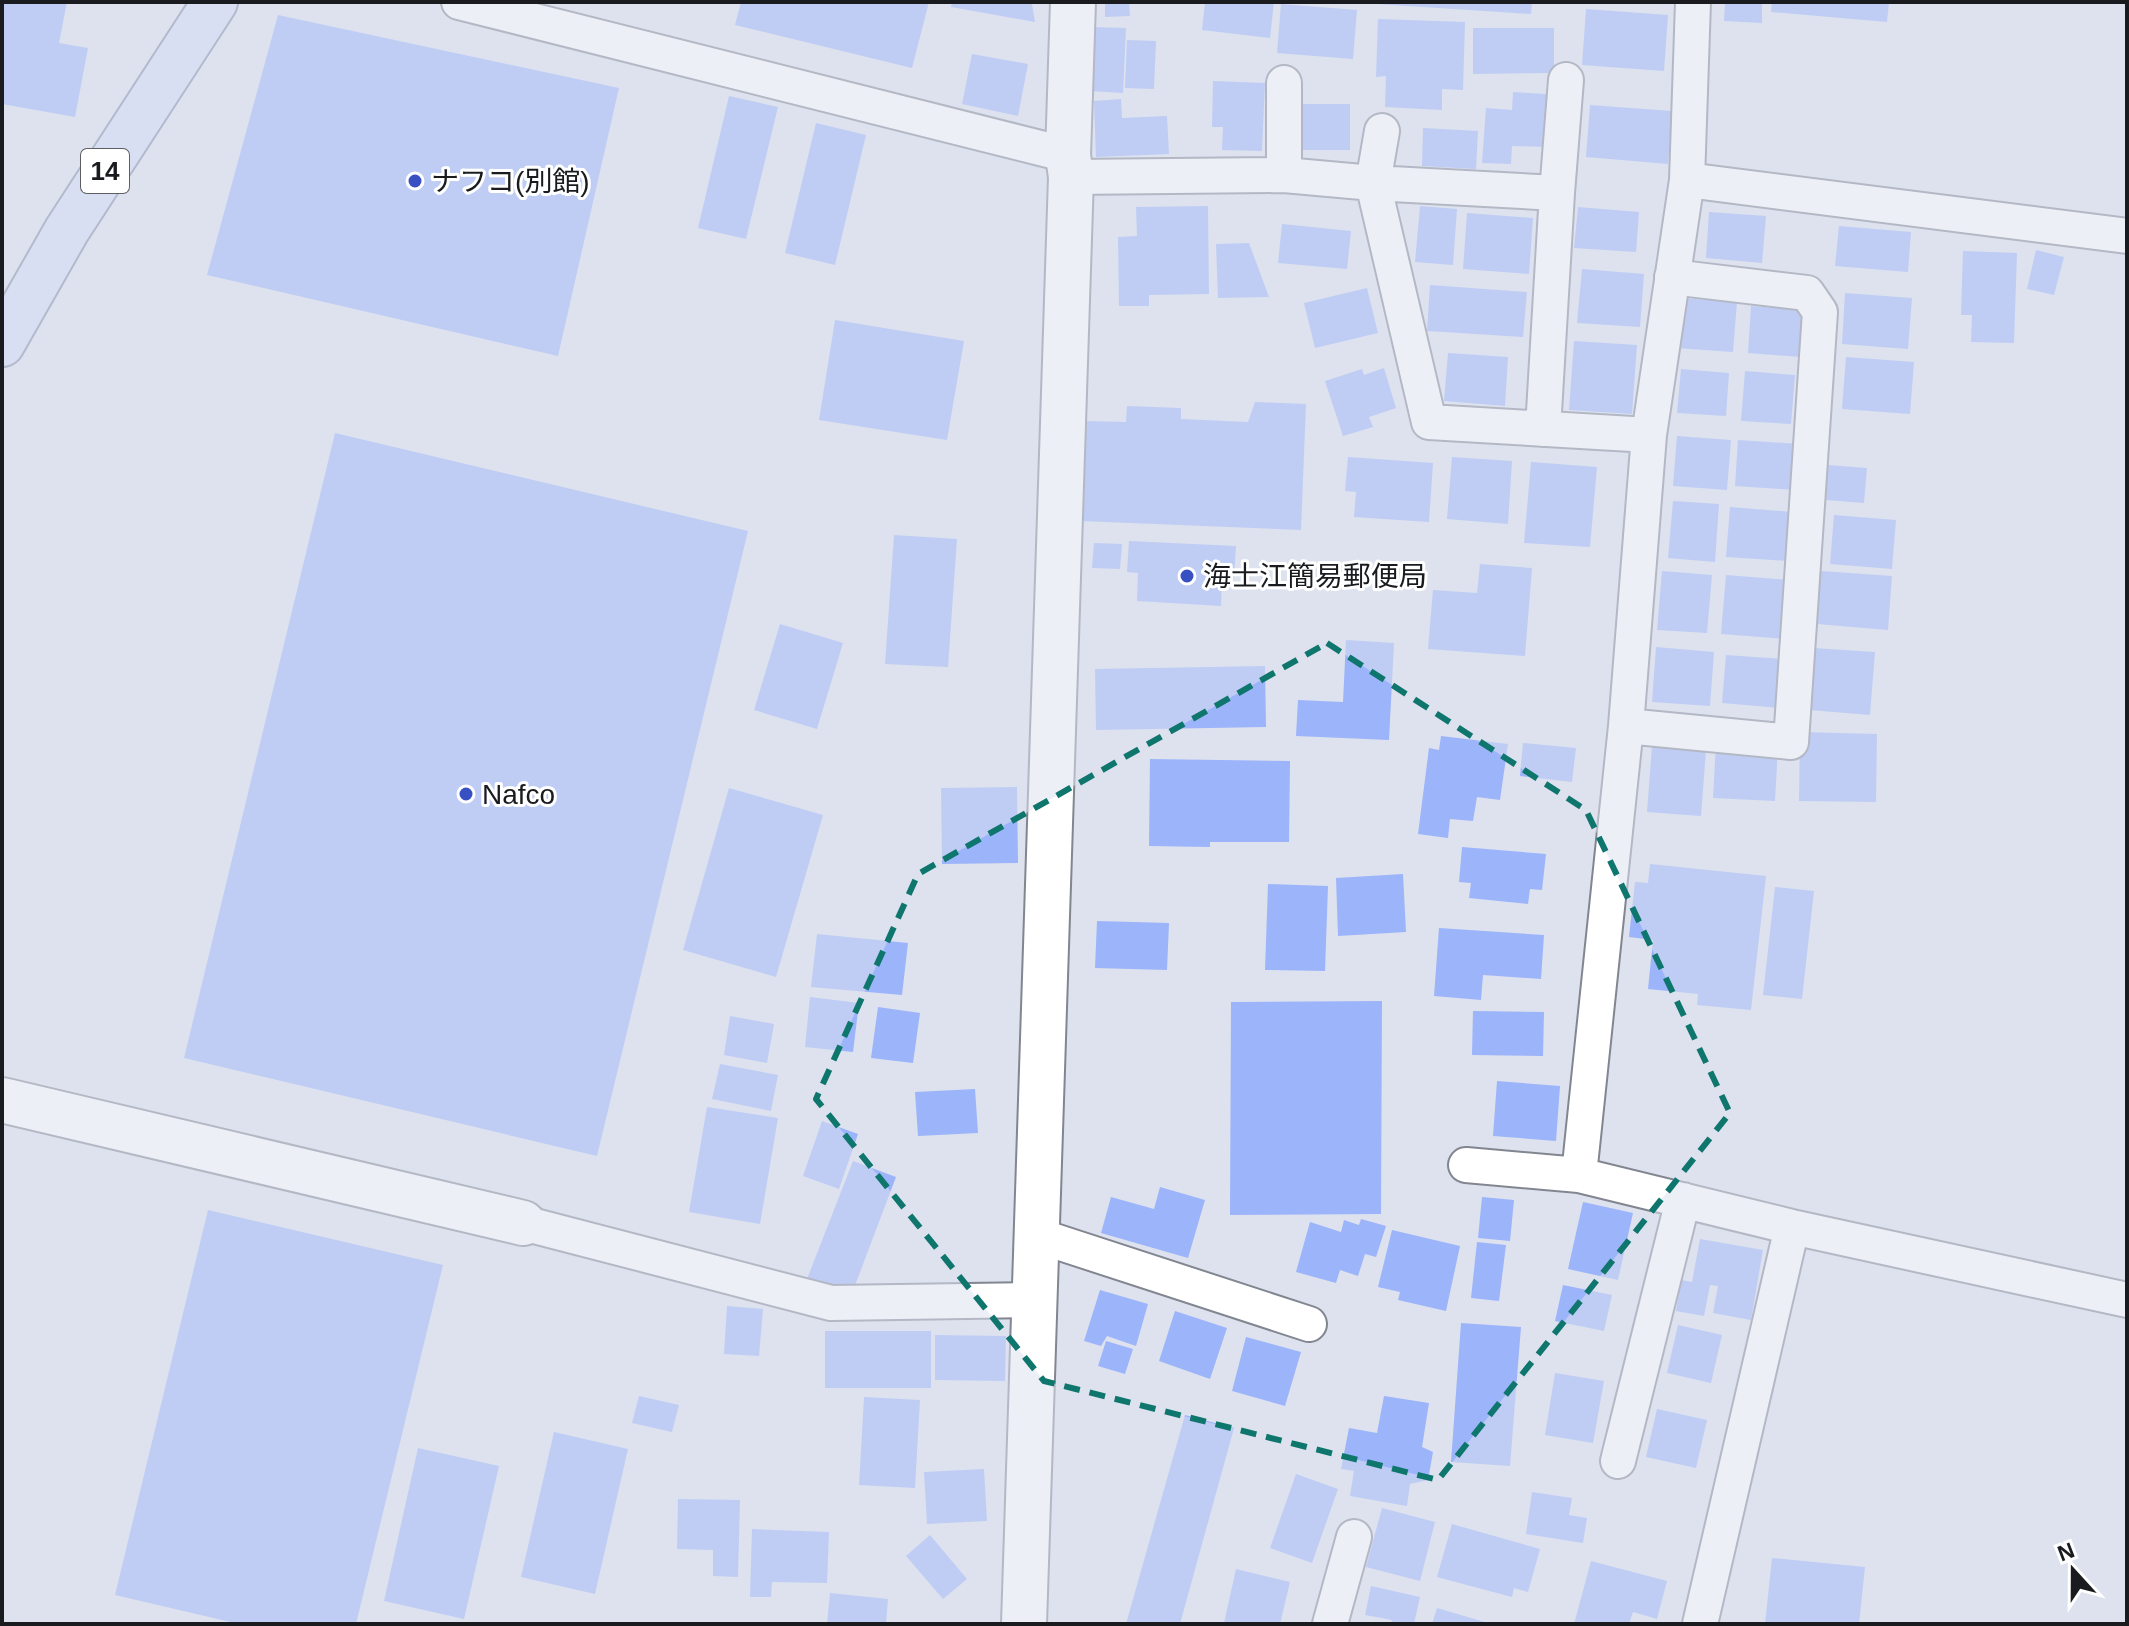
<svg xmlns="http://www.w3.org/2000/svg" width="2129" height="1626" font-family="Helvetica,'Noto Sans JP',sans-serif">
<style>
.building{fill:#9cb4fa}
.lines{fill:none;stroke-linecap:round;stroke-linejoin:round}
.minor-casing{stroke:#828691;stroke-width:38}
.tertiary-casing{stroke:#828691;stroke-width:48}
.primary-casing{stroke:#7e89a6;stroke-width:48}
.minor{stroke:#fff;stroke-width:34}
.tertiary{stroke:#fff;stroke-width:44}
.primary{stroke:#d3dcf5;stroke-width:44}
.marked{fill:none;stroke:#0f766e;stroke-width:6;stroke-dasharray:16 10;stroke-linejoin:round}
.poi-dot{fill:#3850c2;stroke:#fff;stroke-width:3}
.labels{text-anchor:middle;stroke-width:6;stroke-linejoin:round;paint-order:stroke}
.shield{fill:#fff;stroke:#5e5f62;stroke-width:2}
.shield-label{font-size:26px;font-weight:bold;fill:#191b1f}
.poi-label{font-size:28px;fill:#191b1f;stroke:#fff;text-anchor:start}
</style>
<rect width="100%" height="100%" fill="#dde2ee"/>
<path class="building" d="M3 2H67L59 43 88 48 75 117 2 104Z
M741 2H929L912 68 735 25Z
M952 2H1020L1032 4 1035 22 951 7Z
M1105 2H1129L1130 16 1105 17Z
M1205 2H1274L1270 38 1202 30Z
M1377 2H1532L1531 14 1377 4Z
M1725 2H1762V23L1724 21Z
M1772 2H1889L1887 22 1771 12Z
M1281 4 1357 10 1353 59 1277 53Z
M1586 9 1668 15 1664 71 1582 65Z
M278 15 619 88 558 356 207 275Z
M1378 19 1465 22 1463 90 1442 89V110L1385 107 1386 76 1376 77Z
M1092 27 1126 28 1123 93 1090 91Z
M1473 28H1554V73L1473 74Z
M1127 40 1156 41 1154 89 1125 88Z
M972 54 1028 64 1018 116 962 104Z
M1213 81 1265 83 1262 151 1222 150 1223 127H1212Z
M1513 92 1547 94 1545 147 1512 146 1511 164 1482 163 1486 108 1512 110Z
M729 96 778 107 746 239 698 228Z
M1121 99 1122 118 1167 116 1169 154 1096 157 1094 101Z
M1299 104H1350V150H1298Z
M1590 105 1672 111 1668 164 1586 157Z
M816 123 866 135 835 265 785 253Z
M1423 128 1478 131 1476 169 1422 166Z
M1208 206 1209 294 1149 295V306H1119L1118 237 1137 236 1136 207Z
M1420 206 1457 209 1453 265 1415 262Z
M1578 207 1639 212 1636 252 1574 248Z
M1709 212 1766 216 1762 263 1706 258Z
M1467 213 1533 218 1529 274 1463 269Z
M1282 224 1351 231 1347 269 1278 263Z
M1839 226 1911 232 1908 272 1835 266Z
M1249 243 1269 297 1218 298 1216 244Z
M2036 250 2064 257 2054 295 2027 289Z
M1963 251 2017 253 2014 343 1971 342 1972 315H1961Z
M1582 269 1644 274 1640 327 1577 323Z
M1430 285 1527 292 1523 337 1427 331Z
M1367 288 1378 333 1315 348 1304 303Z
M1845 293 1912 298 1908 349 1842 344Z
M1680 298 1737 302 1733 352 1676 348Z
M1751 306 1805 310 1801 357 1748 353Z
M835 320 964 341 947 440 819 420Z
M1574 341 1637 345 1632 414 1569 410Z
M1448 353 1508 357 1505 406 1444 401Z
M1846 357 1914 362 1910 414 1842 409Z
M1384 368 1396 408 1369 417 1373 427 1343 436 1325 381 1362 369 1364 375Z
M1681 369 1729 373 1726 416 1677 413Z
M1745 371 1795 375 1791 424 1741 421Z
M1255 402 1306 404 1301 530 1081 521 1085 421 1126 422 1127 406 1181 408V419L1248 422Z
M335 433 748 531 597 1156 184 1058Z
M1677 436 1731 440 1727 490 1673 486Z
M1738 440 1800 444 1796 490 1735 486Z
M1348 457 1433 463 1429 522 1354 517 1356 492 1345 491Z
M1452 457 1512 461 1508 524 1447 519Z
M1531 462 1597 467 1590 547 1524 543Z
M1828 465 1867 468 1864 503 1826 500Z
M1673 501 1719 504 1715 562 1668 558Z
M1730 507 1792 512 1788 561 1726 557Z
M1834 515 1896 520 1892 569 1830 564Z
M894 535 957 539 948 667 885 664Z
M1129 541 1236 546 1234 579H1222L1221 606 1137 601 1138 573 1127 572Z
M1094 543 1122 544 1120 569 1092 568Z
M1480 564 1532 568 1525 656 1428 649 1433 590 1477 593Z
M1662 571 1712 575 1707 633 1657 630Z
M1821 571 1892 576 1888 630 1817 624Z
M1726 575 1791 580 1786 639 1721 634Z
M780 624 843 643 817 729 754 710Z
M1346 640 1394 643 1389 740 1296 736 1298 700 1343 702Z
M1656 647 1714 652 1710 706 1652 702Z
M1813 648 1875 652 1870 715 1809 710Z
M1726 655 1785 659 1781 708 1722 703Z
M1265 666 1266 727 1096 730 1095 669Z
M1800 732 1877 734 1876 802 1799 801Z
M1441 736 1508 744 1500 800 1477 797 1473 821 1450 819 1448 838 1418 834 1429 748 1439 750Z
M1523 743 1576 748 1572 782 1520 776Z
M1716 744 1778 747 1775 801 1713 798Z
M1652 746 1706 750 1701 816 1647 812Z
M1150 759 1290 761 1289 842H1210V847L1149 846Z
M1017 787 1018 863 942 864 941 788Z
M729 788 823 815 776 977 683 950Z
M1462 847 1546 854 1542 890 1530 889 1528 904 1469 898 1471 883 1459 882Z
M1650 864 1766 876 1751 1010 1697 1005 1698 994 1648 989 1653 940 1629 937 1635 882 1648 883Z
M1403 874 1406 932 1338 936 1336 878Z
M1268 884 1328 886 1325 971 1265 970Z
M1775 887 1814 891 1802 999 1763 995Z
M1097 921 1169 923 1167 970 1095 968Z
M1439 928 1544 935 1541 979 1483 975 1481 1000 1434 996Z
M817 934 908 943 902 995 811 987Z
M810 997 859 1003 853 1052 805 1047Z
M1382 1001 1381 1214 1230 1215 1231 1002Z
M878 1007 920 1013 913 1063 871 1058Z
M1473 1011 1544 1012 1543 1056 1472 1055Z
M730 1016 774 1024 767 1063 724 1055Z
M720 1064 778 1075 771 1111 712 1099Z
M1497 1081 1560 1086 1556 1141 1493 1136Z
M975 1089 978 1133 918 1136 915 1092Z
M707 1107 778 1118 760 1224 689 1212Z
M822 1121 858 1134 839 1189 803 1176Z
M853 1161 896 1177 851 1296 807 1279Z
M1160 1187 1205 1200 1188 1258 1101 1233 1111 1197 1154 1209Z
M1482 1197 1514 1200 1510 1241 1478 1238Z
M1583 1202 1633 1213 1618 1280 1568 1269Z
M208 1210 443 1265 356 1624H239L115 1595Z
M1361 1219 1386 1226 1376 1257 1365 1254 1358 1276 1340 1270 1336 1283 1296 1272 1310 1222 1341 1232 1344 1220 1359 1225Z
M1392 1230 1460 1246 1446 1311 1398 1300 1400 1292 1378 1287Z
M1700 1239 1763 1250 1751 1320 1713 1313 1718 1286 1710 1285 1704 1316 1676 1311 1681 1280 1692 1282Z
M1477 1242 1506 1245 1499 1301 1471 1298Z
M1563 1285 1612 1295 1604 1331 1555 1321Z
M1100 1290 1148 1304 1136 1346 1107 1336 1101 1346 1084 1341Z
M727 1306 763 1309 759 1356 724 1354Z
M1175 1311 1227 1328 1210 1379 1159 1361Z
M1461 1323 1521 1327 1510 1466 1451 1462Z
M1678 1325 1722 1335 1711 1383 1667 1373Z
M825 1331H931V1388H825Z
M935 1335 1006 1336 1005 1381 935 1380Z
M1246 1337 1301 1352 1285 1406 1232 1391Z
M1106 1341 1133 1349 1125 1374 1098 1366Z
M1555 1373 1604 1381 1593 1443 1545 1435Z
M639 1396 679 1405 672 1432 632 1423Z
M1384 1396 1429 1403 1422 1447 1433 1452 1428 1480 1410 1484 1407 1506 1350 1496 1354 1471 1341 1469 1349 1428 1377 1433Z
M864 1397 920 1400 915 1488 859 1485Z
M1657 1409 1707 1420 1696 1468 1646 1457Z
M1185 1415 1234 1428 1180 1624H1126Z
M554 1432 628 1449 595 1594 521 1577Z
M418 1448 499 1466 464 1619 384 1601Z
M984 1469 987 1521 927 1524 924 1472Z
M1296 1474 1338 1489 1312 1563 1270 1548Z
M1532 1492 1572 1498 1569 1515 1587 1518 1583 1543 1526 1534Z
M678 1499 740 1500 738 1577 713 1576V1550L677 1549Z
M1382 1508 1435 1522 1420 1581 1366 1567Z
M1452 1524 1540 1549 1528 1592 1514 1588 1512 1597 1437 1577Z
M752 1529 829 1532 827 1583 772 1582 771 1597H750Z
M930 1535 967 1579 943 1599 906 1556Z
M1772 1558 1865 1567 1859 1624H1765Z
M1591 1561 1667 1581 1657 1619 1633 1612 1629 1624H1574Z
M1236 1569 1290 1582 1280 1624 1224 1623Z
M1371 1586 1420 1597 1414 1624H1391L1392 1620 1365 1615Z
M830 1593 888 1599 886 1624H827Z
M1437 1608 1488 1623V1624H1432Z"/>
<g class="lines">
<g class="minor-casing">
<path id="minor" d="M459 2 1068 155
M1693 2 1687 180 1649 435 1626 726 1579 1175 1792 1227 2127 1300
M1382 131 1373 183 1429 422 1649 435
M1284 175V83
M1071 177 1284 175 1373 183 1557 193
M1687 180 2127 236
M1543 429 1557 193 1566 80
M1626 726 1791 742 1820 312 1807 293 1672 277
M1466 1165 1579 1175
M523 1223 831 1303 1034 1300
M1036 1235 1309 1324
M1618 1461 1683 1200
M1330 1624 1354 1537
M1700 1624 1792 1227"/>
</g>
<g class="tertiary-casing">
<path id="tertiary" d="M2 1100 523 1223
M1024 1624 1071 177 1068 155 1073 2"/>
</g>
<g class="primary-casing">
<path id="primary" d="M2 344 67 230 215 2"/>
</g>
<use href="#minor" class="minor"/>
<use href="#tertiary" class="tertiary"/>
<use href="#primary" class="primary"/>
</g>
<path d="M0 0H2129V1626H0ZM1327 643 1586 810 1730 1113 1438 1480 1044 1381 816 1099 918 874Z" fill="#dde2ee" fill-opacity=".55" fill-rule="evenodd"/>
<path class="marked" d="M1327 643 1586 810 1730 1113 1438 1480 1044 1381 816 1099 918 874Z"/>
<g class="poi-dot">
<circle cx="415" cy="181" r="8"/>
<circle cx="1187" cy="576" r="8"/>
<circle cx="466" cy="794" r="8"/>
</g>
<g class="labels">
<rect class="shield" x="81" y="149" width="48" height="44" rx="6"/>
<g class="shield-label">
<text x="105" y="180">14</text>
</g>
<g class="poi-label">
<text x="431" y="191">ナフコ(別館)</text>
<text x="1203" y="586">海士江簡易郵便局</text>
<text x="482" y="804">Nafco</text>
</g>
</g>
<rect width="2129" height="1626" fill="none" stroke="#191b1f" stroke-width="8"/>
<g transform="translate(2073 1570) rotate(339)" stroke="#ffffff" stroke-width="6" paint-order="stroke">
<path d="M0-6L14 30L0 20L-14 30Z" fill="#191b1f"/>
<text y="-12" font-size="22" font-weight="bold" text-anchor="middle" fill="#191b1f">N</text>
</g>
</svg>
